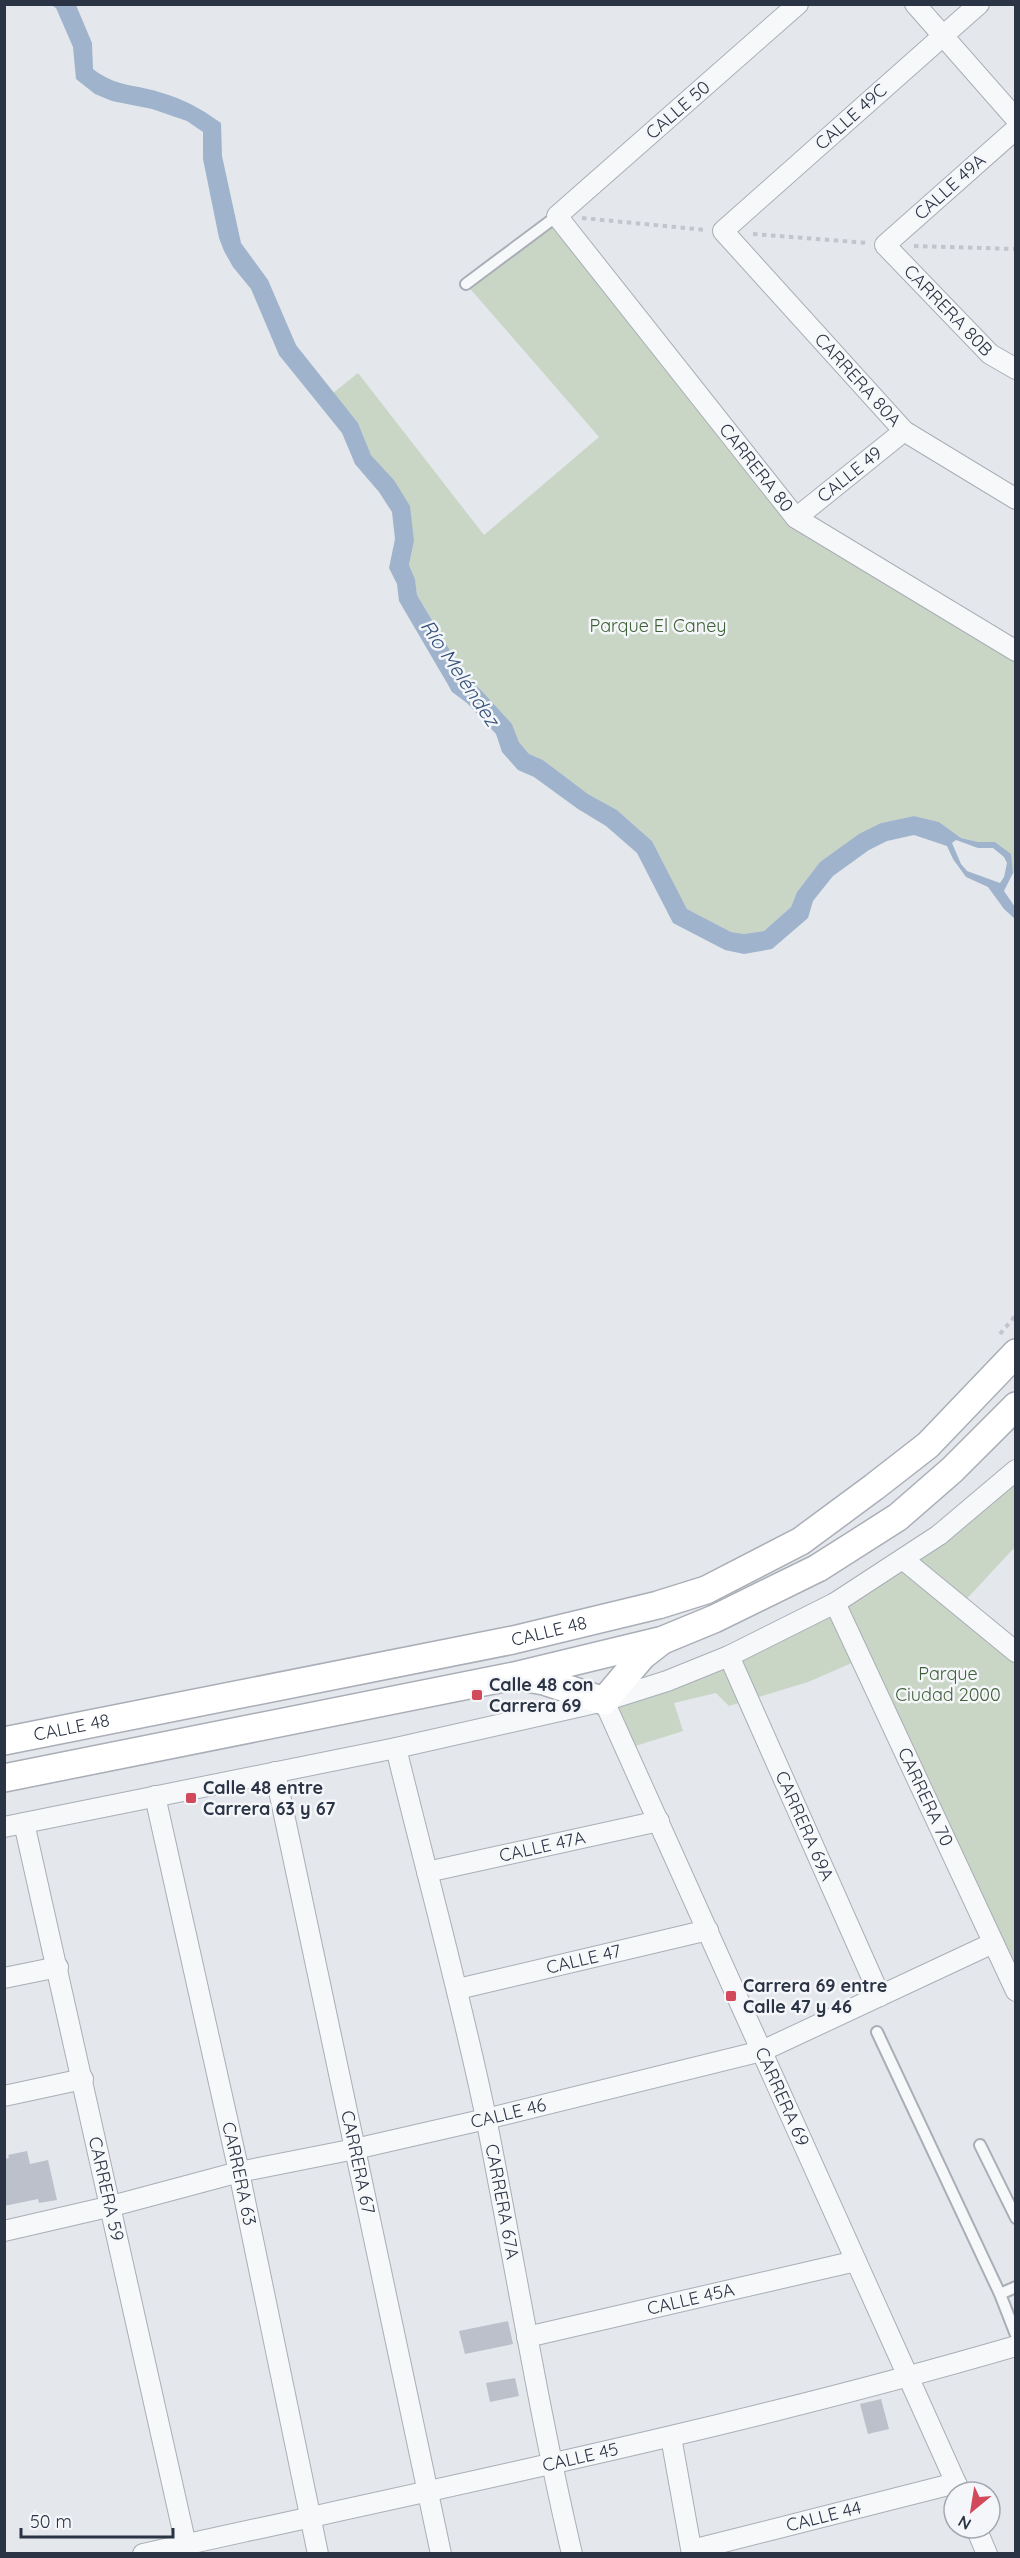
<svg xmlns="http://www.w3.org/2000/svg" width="1020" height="2558" font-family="Quicksand,sans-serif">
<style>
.green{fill:#c9d6c5}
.water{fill:#9fb4cc;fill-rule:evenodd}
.building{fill:#bbc0ca}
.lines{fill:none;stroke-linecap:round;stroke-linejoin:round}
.service-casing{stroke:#a9aeb7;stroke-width:14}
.minor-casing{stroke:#a9aeb7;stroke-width:22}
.secondary-casing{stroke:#a9aeb7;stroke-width:30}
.path{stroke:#c2c5cb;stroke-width:4;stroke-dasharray:4.5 4.5;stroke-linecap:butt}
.service{stroke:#f7f8fa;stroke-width:10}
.minor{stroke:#f7f8fa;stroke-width:20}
.secondary{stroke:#fff;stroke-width:27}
.poi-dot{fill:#d1495b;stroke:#f4f6f9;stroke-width:2}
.labels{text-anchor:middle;stroke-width:5;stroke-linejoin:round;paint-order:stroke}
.street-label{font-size:18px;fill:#2b3445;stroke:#f4f6f9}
.park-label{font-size:18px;fill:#3f6138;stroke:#f4f6f9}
.poi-label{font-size:18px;font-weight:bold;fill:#2b3445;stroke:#f4f6f9;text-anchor:start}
.water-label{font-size:20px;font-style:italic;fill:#34527a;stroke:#f4f6f9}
</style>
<rect width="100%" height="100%" fill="#e4e7ec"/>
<path class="green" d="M557 216 796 518 1015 651V873H1013L1010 854 995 842H978L961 838 939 822 914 816 881 823 820 862 797 892 791 907 764 931 744 934 731 932 687 909 652 841 617 810 588 794 543 760 529 754 519 742 512 724 480 689 467 679 417 595 415 579 409 565 414 541 394 480 371 455 358 423 333 393 358 373 484 535 599 437 466 284Z
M1015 1464V1547L960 1606 1015 1652V1991L861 1659 808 1682 729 1706 716 1693 674 1703 683 1731 626 1749 604 1701 835 1603Z"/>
<path class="water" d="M51 5H76L92 43 93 69C116 87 134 84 159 92 184 99 200 108 221 123L222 156 241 243 268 280 296 345 358 423 371 455 394 480 410 506 414 541 409 565 415 579 417 595 467 679 480 689 512 724 519 742 529 754 543 760 588 794 617 810 635 826 652 841 687 909 731 932 744 934 764 931 791 907 797 892 820 862 859 834 881 823 914 816 939 822 961 838 978 842H995L1011 854 1013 873 1004 891 1015 907V919L1004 909 988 887 966 877 953 859 947 846 914 835 887 841 869 850 833 876 813 901 808 918 772 949 744 954 725 950 673 923 637 853 606 826 578 809 534 777 518 770 502 752 496 734 467 703 452 692 447 683 399 601 397 584 389 568 395 539 392 512 379 492 355 464 342 433 279 355 251 289 233 267 224 251 219 238 203 159V132L187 121 152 109 112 101 95 94 76 79 73 47 56 8ZM956 840 978 848H993L1004 857 1007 863 1004 877 1000 883 967 871 961 864 952 843Z"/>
<path class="building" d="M27 2151 30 2164 48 2160 57 2200 39 2203 38 2199 4 2206V2159L9 2158 8 2155Z
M508 2321 513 2344 465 2354 459 2331Z
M515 2378 519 2396 490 2402 486 2383Z
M881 2399 889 2429 868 2434 860 2404Z"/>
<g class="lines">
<g class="service-casing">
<path id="service" d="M466 284 557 216
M877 2032 1000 2294 1016 2335
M980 2145 1016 2218
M1000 2294 1016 2287"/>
</g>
<g class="minor-casing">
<g id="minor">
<path id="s1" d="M798 4 557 216 796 518 1016 651"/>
<path d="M915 4 1016 119"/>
<path id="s2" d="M979 4 723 231 904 431 1016 499"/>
<path id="s3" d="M1016 129 885 245 990 354 1016 369"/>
<path id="s4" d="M796 518 904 431"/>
<path d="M904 1560 1016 1652"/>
<path id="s5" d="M835 1603 1016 1991"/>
<path id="s6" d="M729 1656 880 1996"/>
<path id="s7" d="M604 1701 960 2492"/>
<path id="s8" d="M396 1748C426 1871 460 1993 486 2118 515 2263 538 2409 572 2554"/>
<path id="s9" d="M275 1772 441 2554"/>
<path id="s10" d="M155 1796 239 2172 318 2554"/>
<path id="s11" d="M24 1823 188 2554"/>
<path d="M4 1827 396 1748 604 1701 667 1681 729 1656 835 1603 939 1535 1016 1470"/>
<path id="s12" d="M427 1872 659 1821"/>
<path d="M4 1978 58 1967"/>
<path id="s13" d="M458 1989 708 1930"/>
<path d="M4 2096 83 2079"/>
<path id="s14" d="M4 2231 112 2206 239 2172 355 2149 486 2119 762 2051 993 1943"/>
<path id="s15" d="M527 2337 856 2261"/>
<path d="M671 2437 692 2554"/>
<path d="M976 2528 987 2554"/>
<path id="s16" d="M692 2550 956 2483"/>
<path id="s17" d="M143 2554C435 2489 728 2430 1016 2346"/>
</g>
</g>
<g class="secondary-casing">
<g id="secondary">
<path d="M521 1677 544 1681 604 1701 642 1656 660 1642"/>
<path id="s18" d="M4 1741 513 1640 658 1605 706 1590 801 1541 874 1487 928 1445 1016 1353"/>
<path d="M4 1778 514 1676 663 1640 714 1619 818 1568 898 1517 952 1470 1016 1406"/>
</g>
</g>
<path class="path" d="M582 218 706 230
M753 234 868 243
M914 246 1016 249
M1000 1334 1016 1315"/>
<use href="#service" class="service"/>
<use href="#minor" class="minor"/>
<use href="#secondary" class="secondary"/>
</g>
<g class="poi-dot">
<rect x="471" y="1689" width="12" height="12" rx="3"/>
<rect x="185" y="1792" width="12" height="12" rx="3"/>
<rect x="725" y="1990" width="12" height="12" rx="3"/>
</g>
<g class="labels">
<g class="street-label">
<text transform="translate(678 110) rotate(-41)" y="6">CALLE 50</text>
<text transform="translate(851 117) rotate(-42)" y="6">CALLE 49C</text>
<text transform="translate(950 187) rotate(-42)" y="6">CALLE 49A</text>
<text dy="6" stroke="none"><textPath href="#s3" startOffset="266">CARRERA 80B</textPath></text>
<text dy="6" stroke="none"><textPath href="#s2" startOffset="543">CARRERA 80A</textPath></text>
<text dy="6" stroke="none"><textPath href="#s1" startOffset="642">CARRERA 80</textPath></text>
<text dy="6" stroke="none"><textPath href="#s4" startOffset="69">CALLE 49</textPath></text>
<text dy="6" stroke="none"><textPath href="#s18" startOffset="556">CALLE 48</textPath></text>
<text dy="6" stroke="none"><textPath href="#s18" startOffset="69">CALLE 48</textPath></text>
<text dy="6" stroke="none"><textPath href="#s5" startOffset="214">CARRERA 70</textPath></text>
<text dy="6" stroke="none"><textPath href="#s6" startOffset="186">CARRERA 69A</textPath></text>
<text dy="6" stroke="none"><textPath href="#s12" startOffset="118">CALLE 47A</textPath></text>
<text dy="6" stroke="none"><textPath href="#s13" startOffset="129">CALLE 47</textPath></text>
<text dy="6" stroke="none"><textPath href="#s7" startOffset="434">CARRERA 69</textPath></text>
<text dy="6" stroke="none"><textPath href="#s14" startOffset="518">CALLE 46</textPath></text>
<text dy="6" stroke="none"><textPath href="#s9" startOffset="399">CARRERA 67</textPath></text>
<text dy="6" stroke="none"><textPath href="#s10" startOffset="387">CARRERA 63</textPath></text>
<text dy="6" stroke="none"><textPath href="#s11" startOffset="375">CARRERA 59</textPath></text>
<text dy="6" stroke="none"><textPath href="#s8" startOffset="466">CARRERA 67A</textPath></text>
<text dy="6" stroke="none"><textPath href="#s15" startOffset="168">CALLE 45A</textPath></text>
<text dy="6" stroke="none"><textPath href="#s17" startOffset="448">CALLE 45</textPath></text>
<text dy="6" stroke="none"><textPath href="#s16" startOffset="136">CALLE 44</textPath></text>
</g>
<g class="park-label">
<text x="658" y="632">Parque El Caney</text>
<text x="948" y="1680">Parque<tspan x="948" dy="21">Ciudad 2000</tspan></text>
</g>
<g class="poi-label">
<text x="489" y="1691">Calle 48 con<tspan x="489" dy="21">Carrera 69</tspan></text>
<text x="203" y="1794">Calle 48 entre<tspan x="203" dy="21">Carrera 63 y 67</tspan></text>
<text x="743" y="1992">Carrera 69 entre<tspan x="743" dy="21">Calle 47 y 46</tspan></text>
</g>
<g class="water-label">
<text transform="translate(460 673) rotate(56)" y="7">Río Meléndez</text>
</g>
</g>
<rect width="1020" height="2558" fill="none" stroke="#2b3445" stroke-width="12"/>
<g transform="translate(972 2510) rotate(210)"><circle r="28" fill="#f4f6f9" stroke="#a4a8b1" stroke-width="1.5"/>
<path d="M0-4.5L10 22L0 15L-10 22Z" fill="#d1495b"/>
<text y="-9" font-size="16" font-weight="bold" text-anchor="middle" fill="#2b3445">N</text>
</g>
<path d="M21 2528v9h152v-9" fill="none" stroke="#2b3445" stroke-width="3"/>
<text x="30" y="2528" font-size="18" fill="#2b3445" stroke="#f4f6f9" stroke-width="4.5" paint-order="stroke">50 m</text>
</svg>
